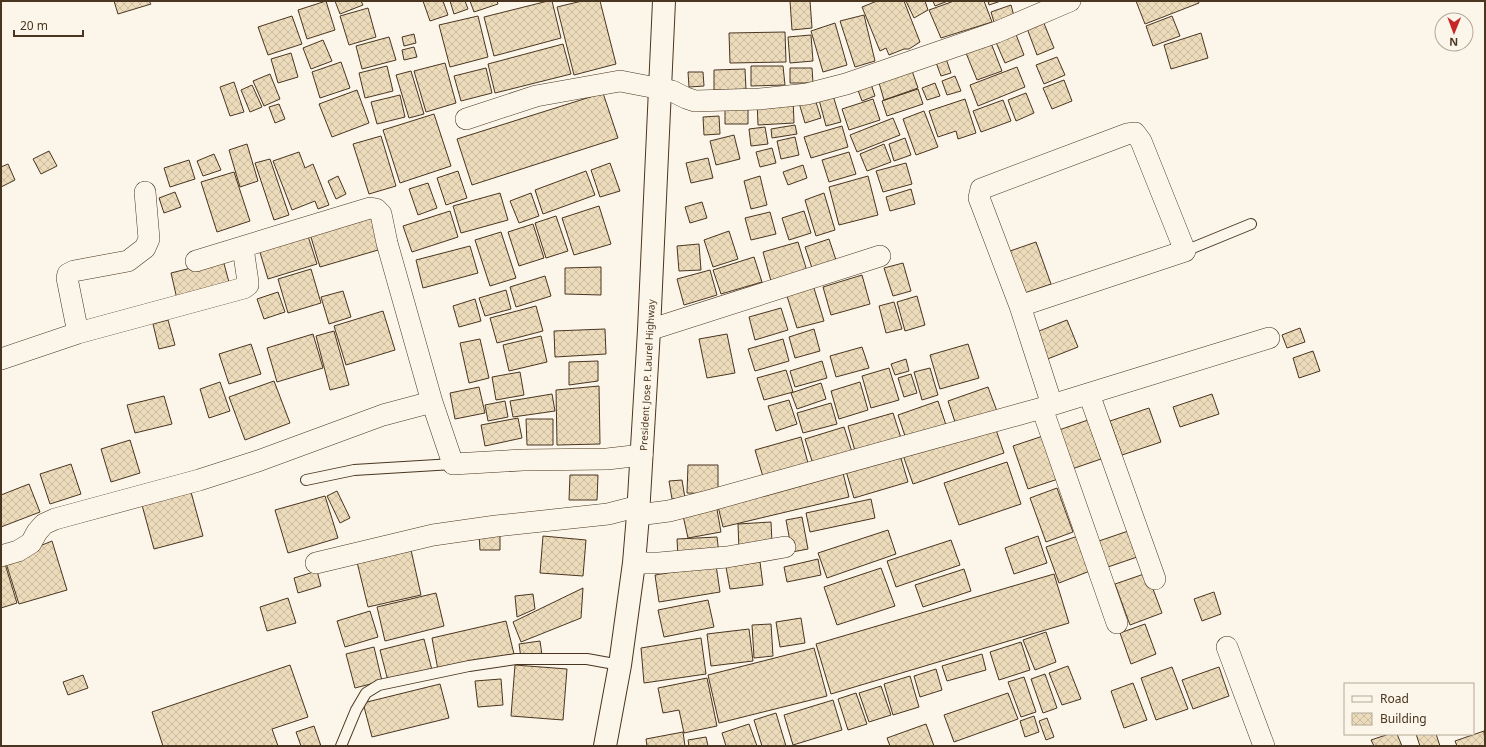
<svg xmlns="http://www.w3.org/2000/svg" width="1486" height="747" font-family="'Noto Sans',sans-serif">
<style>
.building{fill:url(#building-cross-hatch);stroke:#4a3520}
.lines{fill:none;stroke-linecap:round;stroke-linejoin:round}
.lane-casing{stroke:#4a3520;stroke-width:12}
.street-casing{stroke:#4a3520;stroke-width:22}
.primary-casing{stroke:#4a3520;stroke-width:24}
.lane{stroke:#fbf6e9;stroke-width:10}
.street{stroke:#fbf6e9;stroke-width:21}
.primary{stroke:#fbf6e9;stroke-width:22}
.labels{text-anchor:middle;stroke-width:3;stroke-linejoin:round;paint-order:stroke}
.street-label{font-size:10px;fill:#4a3520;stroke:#fbf6e9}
</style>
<defs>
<pattern id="building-cross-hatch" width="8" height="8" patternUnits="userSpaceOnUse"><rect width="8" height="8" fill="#ecdcbc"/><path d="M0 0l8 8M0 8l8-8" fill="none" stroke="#ccbda1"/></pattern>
</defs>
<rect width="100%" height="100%" fill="#fbf6e9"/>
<path class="building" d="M114 1H149L151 4 118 14Z
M326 1 335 30 307 39 298 10Z
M335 1H361L363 5 340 14Z
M423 1H443L448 15 430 21Z
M450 1H465L468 9 454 14Z
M470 1H497L498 4 474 12Z
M548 1H552L561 38 494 56 484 17Z
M582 1H600L616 64 574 75 557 7Z
M790 1H810L812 28 792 30Z
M877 1H904L920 42 909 49H904L889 55 886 48 880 51 862 7Z
M906 1H925L928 10 914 18Z
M933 1H948L935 6Z
M954 1H984L992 22 941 38 929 10Z
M988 1H1001L989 5Z
M1136 1H1198L1199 3 1145 24Z
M1011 5 1014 16 994 22 991 12Z
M368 8 376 37 349 45 340 16Z
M864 15 875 61 855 67 840 21Z
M292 16 302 44 268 55 258 27Z
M478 16 488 57 450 67 439 25Z
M1041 16 1054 48 1037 55 1025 23Z
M1172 16 1180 36 1153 46 1146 26Z
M835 23 847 65 823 72 811 31Z
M785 32 786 62 730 63 729 33Z
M1015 32 1024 55 1005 63 995 40Z
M1201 33 1208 58 1171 69 1164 45Z
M414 34 416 43 404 46 402 37Z
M811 35 813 61 790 63 788 37Z
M389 37 396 60 362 69 356 46Z
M989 38 1002 71 977 80 964 48Z
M323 40 332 61 311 69 303 48Z
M563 44 571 74 495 93 488 64Z
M414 47 417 57 404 60 402 50Z
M291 53 298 77 278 83 271 59Z
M944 53 951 73 941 76 934 57Z
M1057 57 1065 75 1044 84 1036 65Z
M341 62 350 88 320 98 312 72Z
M445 63 456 103 426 112 414 71Z
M910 65 918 88 884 100 877 76Z
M387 66 393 91 365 98 359 73Z
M751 66H783L785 85 751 86Z
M1017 67 1025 87 978 106 970 85Z
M486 68 492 93 461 101 454 76Z
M790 68H812L813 83H790Z
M745 69 746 90H714V70Z
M411 71 424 114 409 118 396 75Z
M688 72H703L704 86 689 87Z
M270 74 280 99 264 106 253 81Z
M955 76 961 91 947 95 942 81Z
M1064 80 1072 101 1052 109 1043 88Z
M870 81 875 96 862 101 856 85Z
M234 82 244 112 230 116 220 87Z
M935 83 940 96 927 100 922 88Z
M252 85 262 107 250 112 241 90Z
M918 89 923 104 887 116 882 101Z
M357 90 369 123 332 137 319 104Z
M832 92 841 122 826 126 818 96Z
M603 93 618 138 472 185 457 139Z
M1026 93 1034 113 1016 121 1008 100Z
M400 95 405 117 377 124 371 102Z
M793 98 794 123 758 125 757 100Z
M815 99 821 118 805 123 799 103Z
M873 99 880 120 849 130 842 109Z
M965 99 976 133 958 139 956 131 938 137 929 111Z
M1003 100 1011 121 981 132 973 111Z
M725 102H748V124H725Z
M279 104 285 119 275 123 269 107Z
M924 111 938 147 916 155 903 119Z
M434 114 451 166 400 183 383 130Z
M719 116 720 134 704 135 703 117Z
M893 118 900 135 857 152 850 135Z
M795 125 797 134 772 138 771 129Z
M842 126 848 147 811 158 804 137Z
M765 127 768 144 751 146 749 129Z
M734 135 740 159 716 165 710 141Z
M381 136 396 186 369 194 353 144Z
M795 137 799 155 781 159 777 141Z
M905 138 911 155 894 161 889 144Z
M247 144 258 181 240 187 229 150Z
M884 144 891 162 867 171 860 154Z
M772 148 776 163 760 167 756 152Z
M49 151 57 166 41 174 33 159Z
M299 152 305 168 313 164 329 205 318 209 315 201 292 210 273 161Z
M849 152 856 174 829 182 822 160Z
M214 154 221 170 203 176 197 161Z
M708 158 713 178 691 183 686 163Z
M270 159 289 215 274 220 255 163Z
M189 160 195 179 170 187 164 168Z
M610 163 620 191 600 197 591 170Z
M906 163 912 184 883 192 876 171Z
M8 164 15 180 1 187V167Z
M803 165 807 178 788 185 783 172Z
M458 171 467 198 446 205 437 178Z
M586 171 595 195 543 214 535 190Z
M234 172 250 221 217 232 201 182Z
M338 176 346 194 336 199 328 181Z
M760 176 767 205 751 209 744 181Z
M868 176 878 215 839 225 829 187Z
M428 183 437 208 418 215 409 189Z
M911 189 915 204 890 211 886 197Z
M175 192 181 207 164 213 159 198Z
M500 193 508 220 461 233 453 206Z
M531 193 539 216 519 223 510 201Z
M824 193 835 230 816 236 805 200Z
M702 202 707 218 690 223 685 207Z
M599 206 611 244 574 255 562 218Z
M450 211 458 237 412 252 403 226Z
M804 211 811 233 789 240 782 218Z
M770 212 776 234 751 240 745 218Z
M376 215 385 248 320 267 310 234Z
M556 216 568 251 546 258 535 223Z
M533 224 544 258 519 266 508 232Z
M729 231 738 259 713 267 704 240Z
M501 232 516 278 490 286 475 240Z
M307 233 317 264 268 279 259 249Z
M829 239 836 260 812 268 805 247Z
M798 242 807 271 771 281 763 252Z
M1036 242 1051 284 1025 293 1010 251Z
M699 244 701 270 679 271 677 246Z
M470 246 478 273 423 288 416 260Z
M754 257 762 282 721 294 713 270Z
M223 260 230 286 177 299 171 273Z
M903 263 911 291 893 296 884 268Z
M601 267V295L565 294V268Z
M311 269 321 303 288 313 278 279Z
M710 270 717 295 684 305 677 279Z
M862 275 870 304 831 315 823 287Z
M545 276 551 296 516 307 510 287Z
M813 285 824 321 797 328 786 293Z
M506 290 511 309 485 316 479 298Z
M343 291 351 317 329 324 321 297Z
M278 292 285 312 264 319 257 299Z
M917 296 925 325 905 331 897 302Z
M475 299 481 321 459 327 453 306Z
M894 302 902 329 886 333 879 306Z
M536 306 543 331 497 343 490 318Z
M781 308 788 330 755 340 749 317Z
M383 311 395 350 346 365 334 326Z
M168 320 175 345 159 349 153 324Z
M1067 320 1078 347 1045 360 1034 333Z
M1300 328 1305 342 1287 348 1282 335Z
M605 329 606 354 555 357 554 331Z
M814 329 820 351 795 358 789 337Z
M334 331 349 385 330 390 316 336Z
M313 334 323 368 277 382 267 348Z
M727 334 735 373 707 378 699 339Z
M541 336 547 362 509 371 503 345Z
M480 339 489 378 469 383 460 343Z
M783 339 789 361 755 371 748 349Z
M251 344 261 374 229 384 219 354Z
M968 344 979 378 940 389 930 355Z
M862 347 869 368 836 377 830 356Z
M1313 351 1320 371 1299 378 1293 358Z
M906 359 909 371 895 375 891 364Z
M598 361V381L569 385V362Z
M822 361 827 378 795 387 790 371Z
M889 368 899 400 871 408 862 376Z
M930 368 938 395 922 400 914 372Z
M786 370 793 392 764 400 757 378Z
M520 372 524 395 496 400 492 377Z
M911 374 917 393 904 397 898 378Z
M274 381 290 423 245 440 229 397Z
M220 382 230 411 209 418 200 389Z
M860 382 868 410 839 419 831 391Z
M821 383 826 399 797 409 791 393Z
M599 386 600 444 557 445 556 390Z
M479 387 485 413 455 419 450 393Z
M988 387 998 414 957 428 948 401Z
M552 394 555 411 513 417 510 401Z
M1212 394 1219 414 1180 427 1173 407Z
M164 396 172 424 135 433 127 405Z
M789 400 797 424 776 431 768 406Z
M505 401 508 417 488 421 485 405Z
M938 401 946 425 906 439 898 415Z
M831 403 837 424 803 433 797 413Z
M1149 408 1161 442 1122 455 1110 421Z
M893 413 901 438 855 451 848 426Z
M518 418 522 438 485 446 481 425Z
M526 419H553V445H527Z
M1088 420 1101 459 1069 470 1056 431Z
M994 424 1004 453 913 484 903 455Z
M844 427 853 455 814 467 805 439Z
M1043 436 1058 479 1028 489 1013 446Z
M801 437 809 467 764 480 755 450Z
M130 440 140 473 111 482 101 449Z
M900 455 908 482 854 498 846 471Z
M1007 462 1021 504 959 525 944 483Z
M71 464 81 494 50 504 40 474Z
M688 465H718V494L687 493Z
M843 473 849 497 723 527 717 502Z
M570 475H598L597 500H569Z
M682 480 685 498 672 499 669 481Z
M29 484 40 512 1 527V495Z
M1057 488 1073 532 1046 542 1030 498Z
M337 491 350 518 340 523 327 496Z
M191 492 203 536 154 549 142 505Z
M325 496 338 538 288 553 275 510Z
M871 499 875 518 810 532 806 513Z
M716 504 721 532 688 538 682 511Z
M802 517 808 549 792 552 786 520Z
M771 522 772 543 739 550 738 524Z
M1134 529 1143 555 1105 568 1096 542Z
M888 530 896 554 827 578 818 553Z
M500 533V550H480L479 534Z
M543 536 586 540 583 576 540 573Z
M1038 536 1047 563 1014 574 1005 548Z
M1078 536 1090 571 1059 583 1046 547Z
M717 537 719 554 678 557 677 539Z
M951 540 960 565 896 587 887 561Z
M52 541 67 590 19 604 5 560Z
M411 550 421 595 368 607 357 562Z
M818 559 821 575 787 582 784 567Z
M760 562 763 585 730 589 726 567Z
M5 564 17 603 1 608V565Z
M716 565 720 592 659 602 655 575Z
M881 568 895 606 837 625 824 587Z
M964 569 971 591 923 607 915 585Z
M317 571 321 586 298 593 294 578Z
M1147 573 1162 613 1130 625 1115 584Z
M1054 574 1069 623 831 694 816 644Z
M583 588 581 618 521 642 513 622Z
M1214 592 1221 614 1202 621 1194 599Z
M436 593 444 626 385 641 377 607Z
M533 594 535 609 517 617 515 596Z
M288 598 296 623 267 631 260 607Z
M708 600 714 627 664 637 658 610Z
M370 611 378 637 345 647 337 621Z
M801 618 805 643 780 647 776 622Z
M506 621 514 654 438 670 432 638Z
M771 624 773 656 754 658 752 625Z
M1145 624 1156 654 1131 664 1120 633Z
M749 629 753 661 711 666 707 634Z
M1046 632 1056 662 1035 670 1023 640Z
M701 638 706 674 644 683 641 648Z
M424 639 432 670 388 681 380 650Z
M540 641 542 655 521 658 519 644Z
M1021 642 1030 670 999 680 990 652Z
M374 647 382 681 355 688 346 654Z
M814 648 827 696 719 723 708 675Z
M982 654 986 670 947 681 942 666Z
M290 665 308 717 272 729 278 746H163L152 712Z
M515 665 567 669 563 720 511 716Z
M1068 666 1081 699 1062 705 1049 673Z
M1172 667 1188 709 1156 720 1141 678Z
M1219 667 1229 696 1193 709 1182 680Z
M936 669 942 690 920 697 914 676Z
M1045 674 1057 708 1043 713 1031 679Z
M83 675 88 688 68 695 63 682Z
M910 676 919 707 893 715 884 684Z
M1024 677 1036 712 1021 717 1008 682Z
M707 678 717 726 684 733 679 710 663 713 658 688Z
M501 679 503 705 478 707 475 681Z
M1133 683 1147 720 1124 728 1111 691Z
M440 684 449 718 372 737 363 703Z
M881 686 891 715 869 722 859 693Z
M856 693 867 724 848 730 838 699Z
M1008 693 1018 719 954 742 944 715Z
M833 700 842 730 793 745 784 715Z
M776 713 786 746H762L754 720Z
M1034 716 1039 732 1025 737 1020 721Z
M1047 718 1054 737 1046 740 1039 721Z
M749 724 757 746H726L722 733Z
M926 724 934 746H890L887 738Z
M314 726 321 746H301L296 732Z
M1484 731 1485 746H1457L1455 741Z
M683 732 685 746H647L646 739Z
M1389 734H1397L1402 746H1374L1371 740Z
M1416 734H1436L1440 746H1420Z
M706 737 708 746H689L688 740Z"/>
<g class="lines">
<g class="lane-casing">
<path id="lane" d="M1185 251 1251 224
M306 480 354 470 453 464
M341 746 356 710 366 693 379 685 469 666 516 659H587L620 665"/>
</g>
<g class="street-casing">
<path id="street" d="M466 119 536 96 620 81 672 91 686 98 695 101 760 99 807 94 846 84 997 32 1070 1
M196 261 370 208 376 209 381 214 387 243 432 402 453 464 523 460 607 459 642 455
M1020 306 1185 251 1141 141 1135 133 1127 134 981 189 979 198 1020 306 1052 405
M649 330 880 256
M78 333 67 278 68 274 74 271 128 261 145 248 149 239 145 192
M1 359 78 333 244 288 248 285V282L243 248
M1089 394 1155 579
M1042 408 1117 623
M638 515 669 511 708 501 1042 408 1269 338
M1 556 18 551 31 543 37 532 44 524 55 519 199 480 258 461 383 415 432 402
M316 563 433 535 496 526 608 514 639 506
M634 563H659L727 557 785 547
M1227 647 1264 746"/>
</g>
<g class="primary-casing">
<path id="primary" d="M605 746 620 665 634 563 638 515 649 330 664 1"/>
</g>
<use href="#lane" class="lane"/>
<use href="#street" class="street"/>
<use href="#primary" class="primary"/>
</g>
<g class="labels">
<g class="street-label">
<text transform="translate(647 375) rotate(-87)" y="4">President Jose P. Laurel Highway</text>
</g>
</g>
<rect width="1486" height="747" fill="none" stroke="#4a3520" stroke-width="4"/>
<rect x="1344" y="683" width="130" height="52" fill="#fbf6e9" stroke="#b4a999"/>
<rect x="1352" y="696" width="20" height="6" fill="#fbf6e9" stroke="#b4a999"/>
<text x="1380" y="703" font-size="12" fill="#4a3520">Road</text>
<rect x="1352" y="713" width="20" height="12" fill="url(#building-cross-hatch)" stroke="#b4a999"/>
<text x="1380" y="723" font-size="12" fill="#4a3520">Building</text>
<g transform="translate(1454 32) rotate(181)"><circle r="19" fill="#fbf6e9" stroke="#b4a999"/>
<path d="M0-3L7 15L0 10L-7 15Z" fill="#c62828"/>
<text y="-6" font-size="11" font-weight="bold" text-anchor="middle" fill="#4a3520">N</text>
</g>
<path d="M14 30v6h69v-6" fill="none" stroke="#4a3520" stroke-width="2"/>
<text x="20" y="30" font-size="12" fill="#4a3520" stroke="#fbf6e9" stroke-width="3" paint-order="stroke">20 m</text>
</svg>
